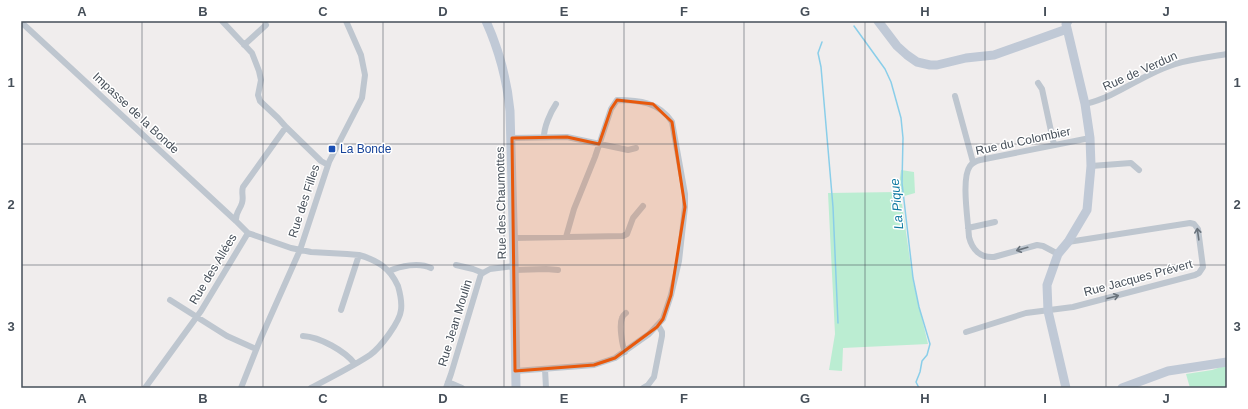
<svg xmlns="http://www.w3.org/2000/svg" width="1248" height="409" font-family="Arial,sans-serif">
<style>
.green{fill:#bbedd2}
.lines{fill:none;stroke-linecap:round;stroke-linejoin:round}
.stream{stroke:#8acee9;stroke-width:1.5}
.street{stroke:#bec6cf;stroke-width:6}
.secondary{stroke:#c0c9d6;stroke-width:9}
.oneway{stroke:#6a737c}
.marked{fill:#e8590c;fill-opacity:0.2;stroke:#e8590c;stroke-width:3;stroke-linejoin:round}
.grid{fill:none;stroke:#464f59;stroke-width:1;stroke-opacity:0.55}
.transit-dot{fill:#1a4fb4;stroke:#fff;stroke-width:1.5}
.labels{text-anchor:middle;stroke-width:3;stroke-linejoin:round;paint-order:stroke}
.street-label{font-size:12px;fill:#464f59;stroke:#fff}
.transit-label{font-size:12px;fill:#164399;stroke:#fff;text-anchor:start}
.water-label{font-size:13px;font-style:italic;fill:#107aa2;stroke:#fff}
.neatline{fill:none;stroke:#464f59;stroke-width:1.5}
.grid-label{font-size:13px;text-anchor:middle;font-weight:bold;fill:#464f59}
</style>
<rect width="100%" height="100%" fill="#f0eded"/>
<path class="green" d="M901 170 914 172 915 193 901 197 913 281 928 344 843 348 842 371 829 370 835 334 828 193 898 192Z
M1227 365V388H1190L1186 374 1212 370Z"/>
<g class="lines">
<path class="stream" d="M854 26 885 69 891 82 901 118 903 138 902 183 913 278 919 307 930 344 927 355 922 361 920 372 916 382 919 388
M822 42 818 53 821 67 833 207 838 323"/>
<path class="street" d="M222 21 252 53 259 71 261 80 258 95 260 101 278 118 286 127
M21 22 236 221 248 233 291 248 311 252 347 254 359 255C377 260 390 268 398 286 400 293 402 303 401 310 400 322 380 348 370 355 352 367 331 377 311 388
M244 45 266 25
M1038 83 1042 89 1054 145
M955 96 973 162
M1085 104C1119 96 1144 73 1175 64 1192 59 1210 57 1227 54
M544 137C544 127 550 113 556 104
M512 138 567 137 628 150 636 148
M1091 166 1131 163 1139 170
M236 221C235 213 240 210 242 203 244 197 241 193 243 187L286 127 321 161 328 165
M968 228 995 222
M513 238 623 236 627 234 633 218 643 206
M1058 254 1043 246 1037 245 994 257C980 258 972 249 969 237 968 220 961 178 970 166 973 162 976 161 980 160L1090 138
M456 265 473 269 483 273
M514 270 546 269 558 270
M389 271C400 266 419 262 431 268
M170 300 227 336 256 349
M341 310 359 255
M966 332 1026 313 1073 307 1195 275 1199 273 1203 267 1198 229 1194 224 1190 223 1068 242
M303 336C320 337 345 351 355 364
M625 352C622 345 619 325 622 318 623 315 624 315 626 313
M545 369 546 388
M515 371 594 365 615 358 649 334 663 319 671 295 679 261 685 207V194L672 122C659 102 639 100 617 100L611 109 595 157 574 209 566 237
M448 382 462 388
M145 388 201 311 248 233
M241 388 260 340 300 250 329 162 362 98 365 75 361 55 346 21
M446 388 451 374 481 274 490 269 514 266
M643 388 648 385 654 377 662 336V332L658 325"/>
<path class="secondary" d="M486 21C499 50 507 79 510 111L514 260 516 388
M878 21 897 46 907 55 917 62 930 65H937L966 58 994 55 1067 29
M1066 388 1048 311 1047 285 1058 254 1068 242 1087 210 1091 166 1090 138 1085 104 1066 24 1068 21
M1122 388 1168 371 1227 362"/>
</g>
<defs><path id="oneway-shaft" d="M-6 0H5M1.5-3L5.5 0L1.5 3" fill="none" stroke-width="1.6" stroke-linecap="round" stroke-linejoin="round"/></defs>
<g class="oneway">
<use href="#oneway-shaft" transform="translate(1198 234) rotate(-98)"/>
<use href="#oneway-shaft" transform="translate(1022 249) rotate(164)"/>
<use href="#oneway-shaft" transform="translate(1113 297) rotate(-15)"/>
</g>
<path class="marked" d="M617 100 653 104 672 122 685 207 671 295 663 319 657 327 615 358 594 365 515 371 512 138 567 137 599 144 611 109Z"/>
<path class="grid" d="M142 21V388M263 21V388M383 21V388M504 21V388M624 21V388M744 21V388M865 21V388M985 21V388M1106 21V388M21 144H1227M21 265H1227"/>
<rect class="transit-dot" x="328" y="145" width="8" height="8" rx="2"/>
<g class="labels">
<g class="street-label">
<text transform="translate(1140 71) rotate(-24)" y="4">Rue de Verdun</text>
<text transform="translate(136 113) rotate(43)" y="4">Impasse de la Bonde</text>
<text transform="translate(1023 141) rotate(-12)" y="4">Rue du Colombier</text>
<text transform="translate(304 201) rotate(-72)" y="4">Rue des Filles</text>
<text transform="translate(501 203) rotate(-91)" y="4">Rue des Chaumottes</text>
<text transform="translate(213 269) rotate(-59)" y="4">Rue des Allées</text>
<text transform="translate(1138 278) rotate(-15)" y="4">Rue Jacques Prévert</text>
<text transform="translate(455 323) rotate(-73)" y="4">Rue Jean Moulin</text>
</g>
<g class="transit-label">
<text x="340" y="153">La Bonde</text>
</g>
<g class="water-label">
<text transform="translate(896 204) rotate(-95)" y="5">La Pique</text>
</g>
</g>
<rect width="1248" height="409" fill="none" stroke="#ffffff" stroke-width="44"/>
<rect x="22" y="22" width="1204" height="365" class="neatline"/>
<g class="grid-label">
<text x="82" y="16">A</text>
<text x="203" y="16">B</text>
<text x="323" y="16">C</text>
<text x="443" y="16">D</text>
<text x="564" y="16">E</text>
<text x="684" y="16">F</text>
<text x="805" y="16">G</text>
<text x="925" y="16">H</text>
<text x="1045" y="16">I</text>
<text x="1166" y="16">J</text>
<text x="11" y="87">1</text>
<text x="1237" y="87">1</text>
<text x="11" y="209">2</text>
<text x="1237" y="209">2</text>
<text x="11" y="331">3</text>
<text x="1237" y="331">3</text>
<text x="82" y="403">A</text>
<text x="203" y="403">B</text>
<text x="323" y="403">C</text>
<text x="443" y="403">D</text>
<text x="564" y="403">E</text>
<text x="684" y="403">F</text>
<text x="805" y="403">G</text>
<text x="925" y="403">H</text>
<text x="1045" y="403">I</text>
<text x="1166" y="403">J</text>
</g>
</svg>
